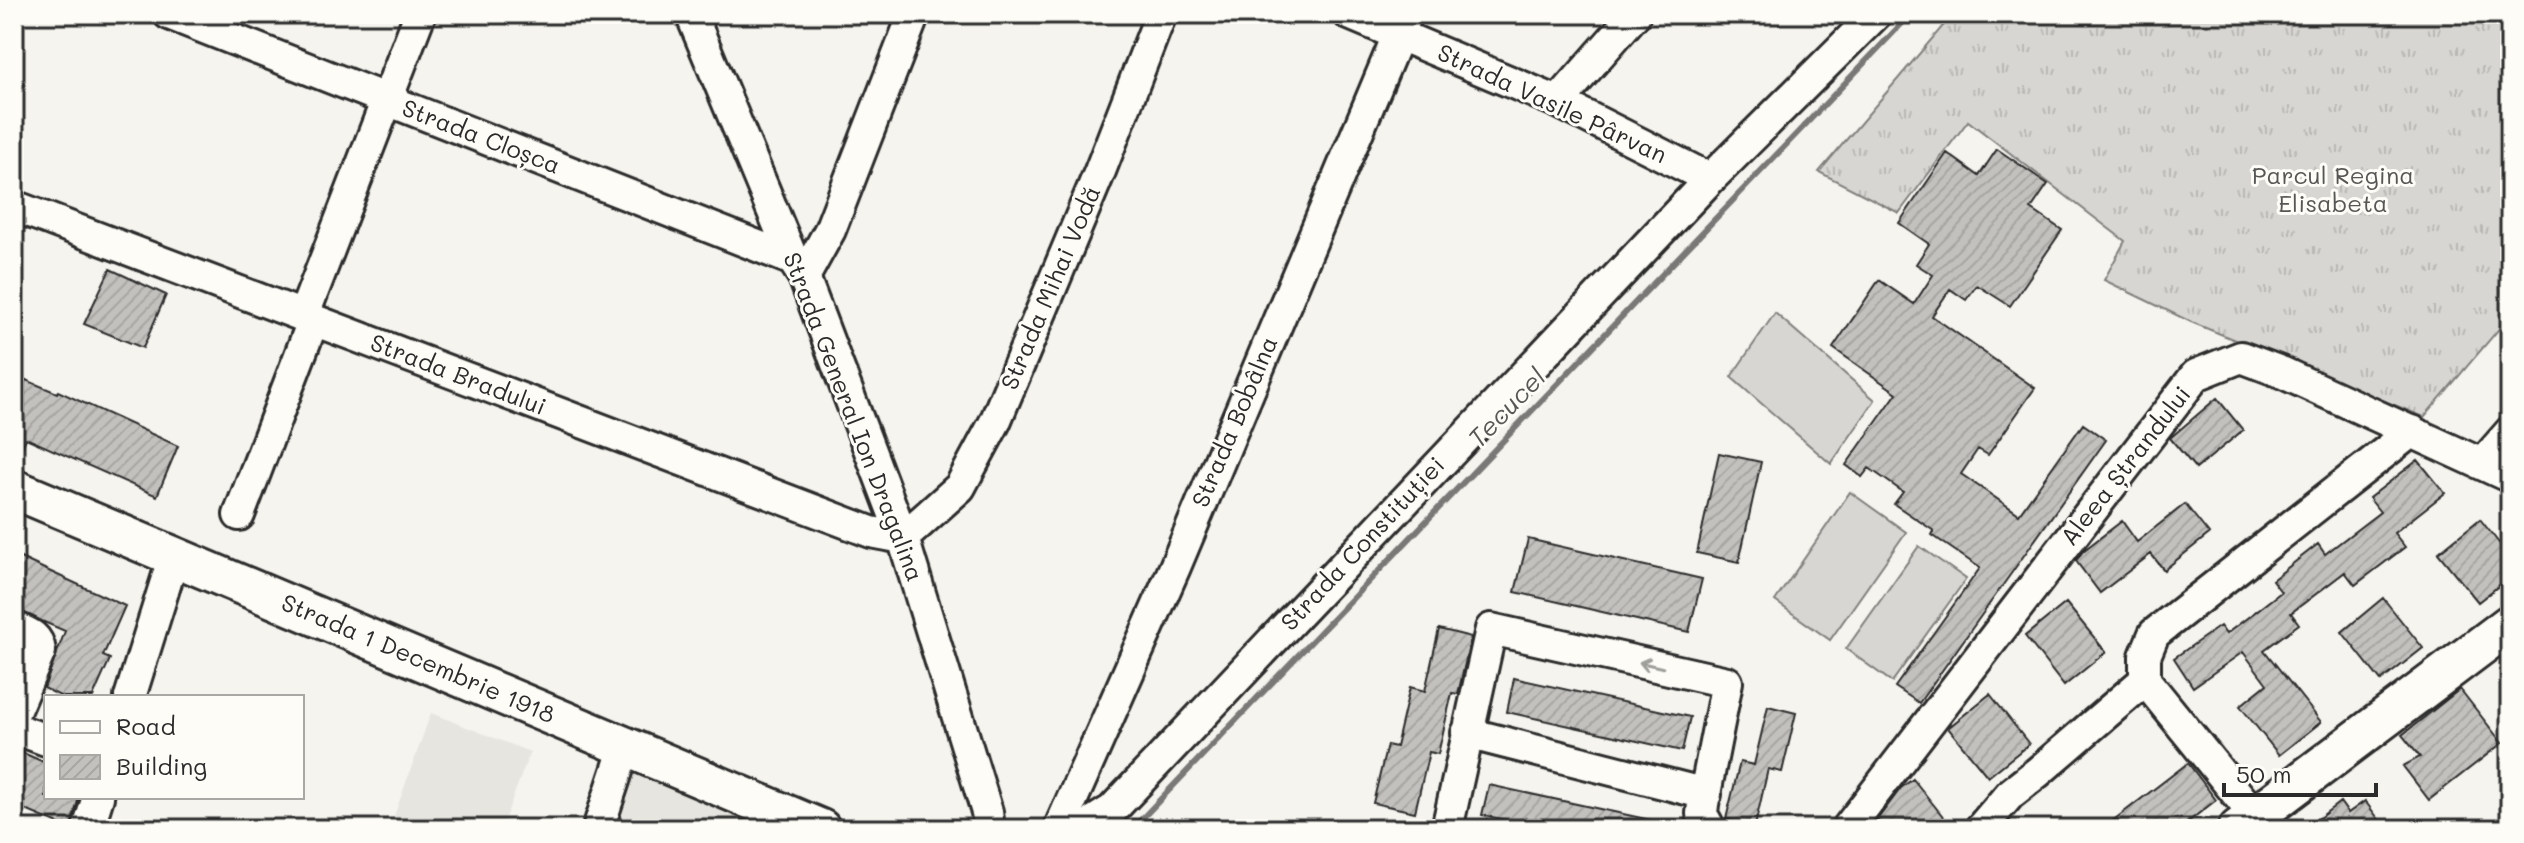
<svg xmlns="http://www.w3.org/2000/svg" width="2524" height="843" font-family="Mali,sans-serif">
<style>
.built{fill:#e6e5e0}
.grass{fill:url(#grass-tufts);stroke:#81807e;stroke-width:2}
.pitch{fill:#d7d6d2;stroke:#81807e;stroke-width:2}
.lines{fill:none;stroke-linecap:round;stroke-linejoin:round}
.stream{stroke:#797877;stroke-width:6}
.building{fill:url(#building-hatch);stroke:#2b2b2b;stroke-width:2}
.minor-casing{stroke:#2b2b2b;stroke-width:36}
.major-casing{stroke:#2b2b2b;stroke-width:44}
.minor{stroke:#fdfcf7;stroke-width:30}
.major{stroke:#fdfcf7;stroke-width:38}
.oneway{stroke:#9e9e9b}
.labels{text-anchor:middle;stroke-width:6;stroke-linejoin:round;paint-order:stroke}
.street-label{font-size:24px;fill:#2b2b2b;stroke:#fdfcf7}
.park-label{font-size:24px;fill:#565655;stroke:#fdfcf7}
.water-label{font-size:26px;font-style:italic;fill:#585857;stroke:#fdfcf7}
</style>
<defs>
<pattern id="grass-tufts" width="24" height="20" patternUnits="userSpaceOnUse" patternTransform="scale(2)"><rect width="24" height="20" fill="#d7d6d2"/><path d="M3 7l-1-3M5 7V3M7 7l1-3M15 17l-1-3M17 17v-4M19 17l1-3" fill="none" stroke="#b9b8b4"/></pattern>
<pattern id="building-hatch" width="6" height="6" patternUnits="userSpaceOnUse" patternTransform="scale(2)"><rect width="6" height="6" fill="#c2c1be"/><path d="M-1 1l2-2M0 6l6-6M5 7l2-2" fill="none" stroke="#a7a6a3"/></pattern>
</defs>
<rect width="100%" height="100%" fill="#f5f4ef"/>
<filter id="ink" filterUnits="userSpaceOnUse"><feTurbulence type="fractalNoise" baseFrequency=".0125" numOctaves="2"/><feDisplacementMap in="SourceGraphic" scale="16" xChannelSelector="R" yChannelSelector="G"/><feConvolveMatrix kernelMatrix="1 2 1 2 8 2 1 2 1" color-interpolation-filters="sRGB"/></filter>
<g filter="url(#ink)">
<path class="built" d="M431 713 530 752 501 829H383L393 819Z
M636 758 777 829H612Z"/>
<path class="grass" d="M1953 14H2510V316L2424 417 2191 322 2104 280 2125 241 1968 121 1899 213 1819 172Z"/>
<path class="pitch" d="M1775 313 1875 400 1831 464 1731 377Z
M1850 492 1906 532 1830 640 1775 601Z
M1919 546 1966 579 1892 682 1846 649Z"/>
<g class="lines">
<path class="stream" d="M1132 829 1911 14"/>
</g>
<path class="building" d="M1997 149 2048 184 2031 209 2062 230 2010 306 1977 285 1966 300 1950 289 1932 316 2035 388 1988 455 1978 449 1961 474 2019 514 2083 424 2106 440 1919 703 1895 687 1980 568 1932 535 1934 531 1894 504 1903 492 1869 468 1862 477 1846 465 1897 393 1833 348 1879 280 1914 304 1933 275 1916 264 1929 244 1899 223 1947 153 1979 176Z
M110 269 166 295 143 348 84 324Z
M14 375 57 393 58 391 178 446 157 496 26 438 14 466Z
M2217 398 2243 430 2196 469 2170 438Z
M1719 453 1761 462 1739 562 1697 553Z
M2418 460 2445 493 2394 533 2405 547 2355 585 2345 572 2291 613 2299 624 2264 650 2321 722 2279 755 2240 706 2267 684 2243 652 2193 687 2174 658 2220 626 2226 634 2281 592 2272 580 2318 544 2325 554 2380 512 2369 498Z
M2185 504 2209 534 2164 570 2151 554 2100 593 2076 561 2083 551 2122 521 2137 542Z
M2480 519 2510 557V577L2478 602 2438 553Z
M1528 539 1702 579 1689 632 1515 592Z
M14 555 125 606 103 656 110 659 93 697H62L44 688 65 631 14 609Z
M2383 598 2423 648 2381 681 2342 632Z
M2066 603 2106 652 2064 686 2025 636Z
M1439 629 1471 637 1458 694 1452 693 1438 754 1429 752 1415 812 1373 803 1387 745 1396 747 1410 687 1425 691Z
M1514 678 1690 717 1682 751 1507 712Z
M2460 689 2502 743 2429 800 2403 766 2420 757 2402 735Z
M1990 694 2029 744 1988 777 1948 728Z
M1768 706 1796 713 1782 772 1768 769 1755 826 1726 819 1740 762 1754 765Z
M14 749 46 763V797H79L70 829 14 805Z
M2188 763 2216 800 2179 829H2102Z
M1913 779 1953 829H1884L1877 820 1901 788Z
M1489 785 1660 822 1659 829H1549L1482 815Z
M2365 801 2386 829H2305L2340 802 2348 813Z"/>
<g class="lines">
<g class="minor-casing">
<path id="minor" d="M169 14 793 260
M691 14 793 260 804 277 903 538 987 812 989 829
M1349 14 1558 102 1710 179
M1558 102 1635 14
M14 206 871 532 903 538 960 487 995 422 1100 171 1161 14
M804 277 830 230 914 14
M303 317 420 14
M2482 464 2510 432
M239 515 313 321
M14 627C28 633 38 635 40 651L14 712
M2145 680V656L2154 634 2412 431
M2145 680 2255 816
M130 697 174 556
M14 728 46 740
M1467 733 1706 794
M88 829 98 797
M598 829 625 747
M1059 829 1175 567 1407 14
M1082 829 1112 810 1710 179 1876 14
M1447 829 1491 629 1727 682 1703 804 1702 814 1710 829
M1847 829 2196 375 2241 357 2281 372 2510 477
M1980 829 2010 794 2038 772 2145 680"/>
</g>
<g class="major-casing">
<path id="major" d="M14 489 821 829
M2238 829 2510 624"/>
</g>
<use href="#minor" class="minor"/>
<use href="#major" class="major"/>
</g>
<defs><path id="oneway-shaft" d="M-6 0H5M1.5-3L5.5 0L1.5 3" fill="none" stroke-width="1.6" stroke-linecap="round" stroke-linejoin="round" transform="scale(2)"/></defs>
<use class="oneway" href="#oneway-shaft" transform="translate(1651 665) rotate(-167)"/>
</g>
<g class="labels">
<g class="street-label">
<text transform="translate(1552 104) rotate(25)" y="8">Strada Vasile Pârvan</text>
<text transform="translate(481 137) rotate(21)" y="8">Strada Cloșca</text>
<text transform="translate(1051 288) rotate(-67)" y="8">Strada Mihai Vodă</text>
<text transform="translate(458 375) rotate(21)" y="8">Strada Bradului</text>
<text transform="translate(853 417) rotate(69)" y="8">Strada General Ion Dragalina</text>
<text transform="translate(1235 422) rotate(-67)" y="8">Strada Bobâlna</text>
<text transform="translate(2126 466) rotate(-52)" y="8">Aleea Ștrandului</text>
<text transform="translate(1363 544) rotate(-47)" y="8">Strada Constituției</text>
<text transform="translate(418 659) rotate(23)" y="8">Strada 1 Decembrie 1918</text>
</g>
<g class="park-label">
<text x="2333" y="184">Parcul Regina<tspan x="2333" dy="28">Elisabeta</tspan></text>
</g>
<g class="water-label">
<text transform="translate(1507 408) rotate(-46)" y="9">Tecucel</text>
</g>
</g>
<rect width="2524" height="843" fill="none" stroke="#fdfcf7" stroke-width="48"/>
<rect x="24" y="24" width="2476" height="795" fill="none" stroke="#2b2b2b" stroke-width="3" filter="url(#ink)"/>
<rect x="44" y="695" width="260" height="104" fill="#fdfcf7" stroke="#a9a8a5" stroke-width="2"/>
<rect x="60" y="721" width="40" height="12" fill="#fdfcf7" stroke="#a9a8a5" stroke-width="2"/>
<text x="116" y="735" font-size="24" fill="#2b2b2b">Road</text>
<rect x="60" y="755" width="40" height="24" fill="url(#building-hatch)" stroke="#a9a8a5" stroke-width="2"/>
<text x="116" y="775" font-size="24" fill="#2b2b2b">Building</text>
<path d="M2224 783v12h152v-12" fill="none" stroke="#2b2b2b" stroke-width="4"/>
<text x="2236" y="783" font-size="24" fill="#2b2b2b" stroke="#fdfcf7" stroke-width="6" paint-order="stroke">50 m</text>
</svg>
